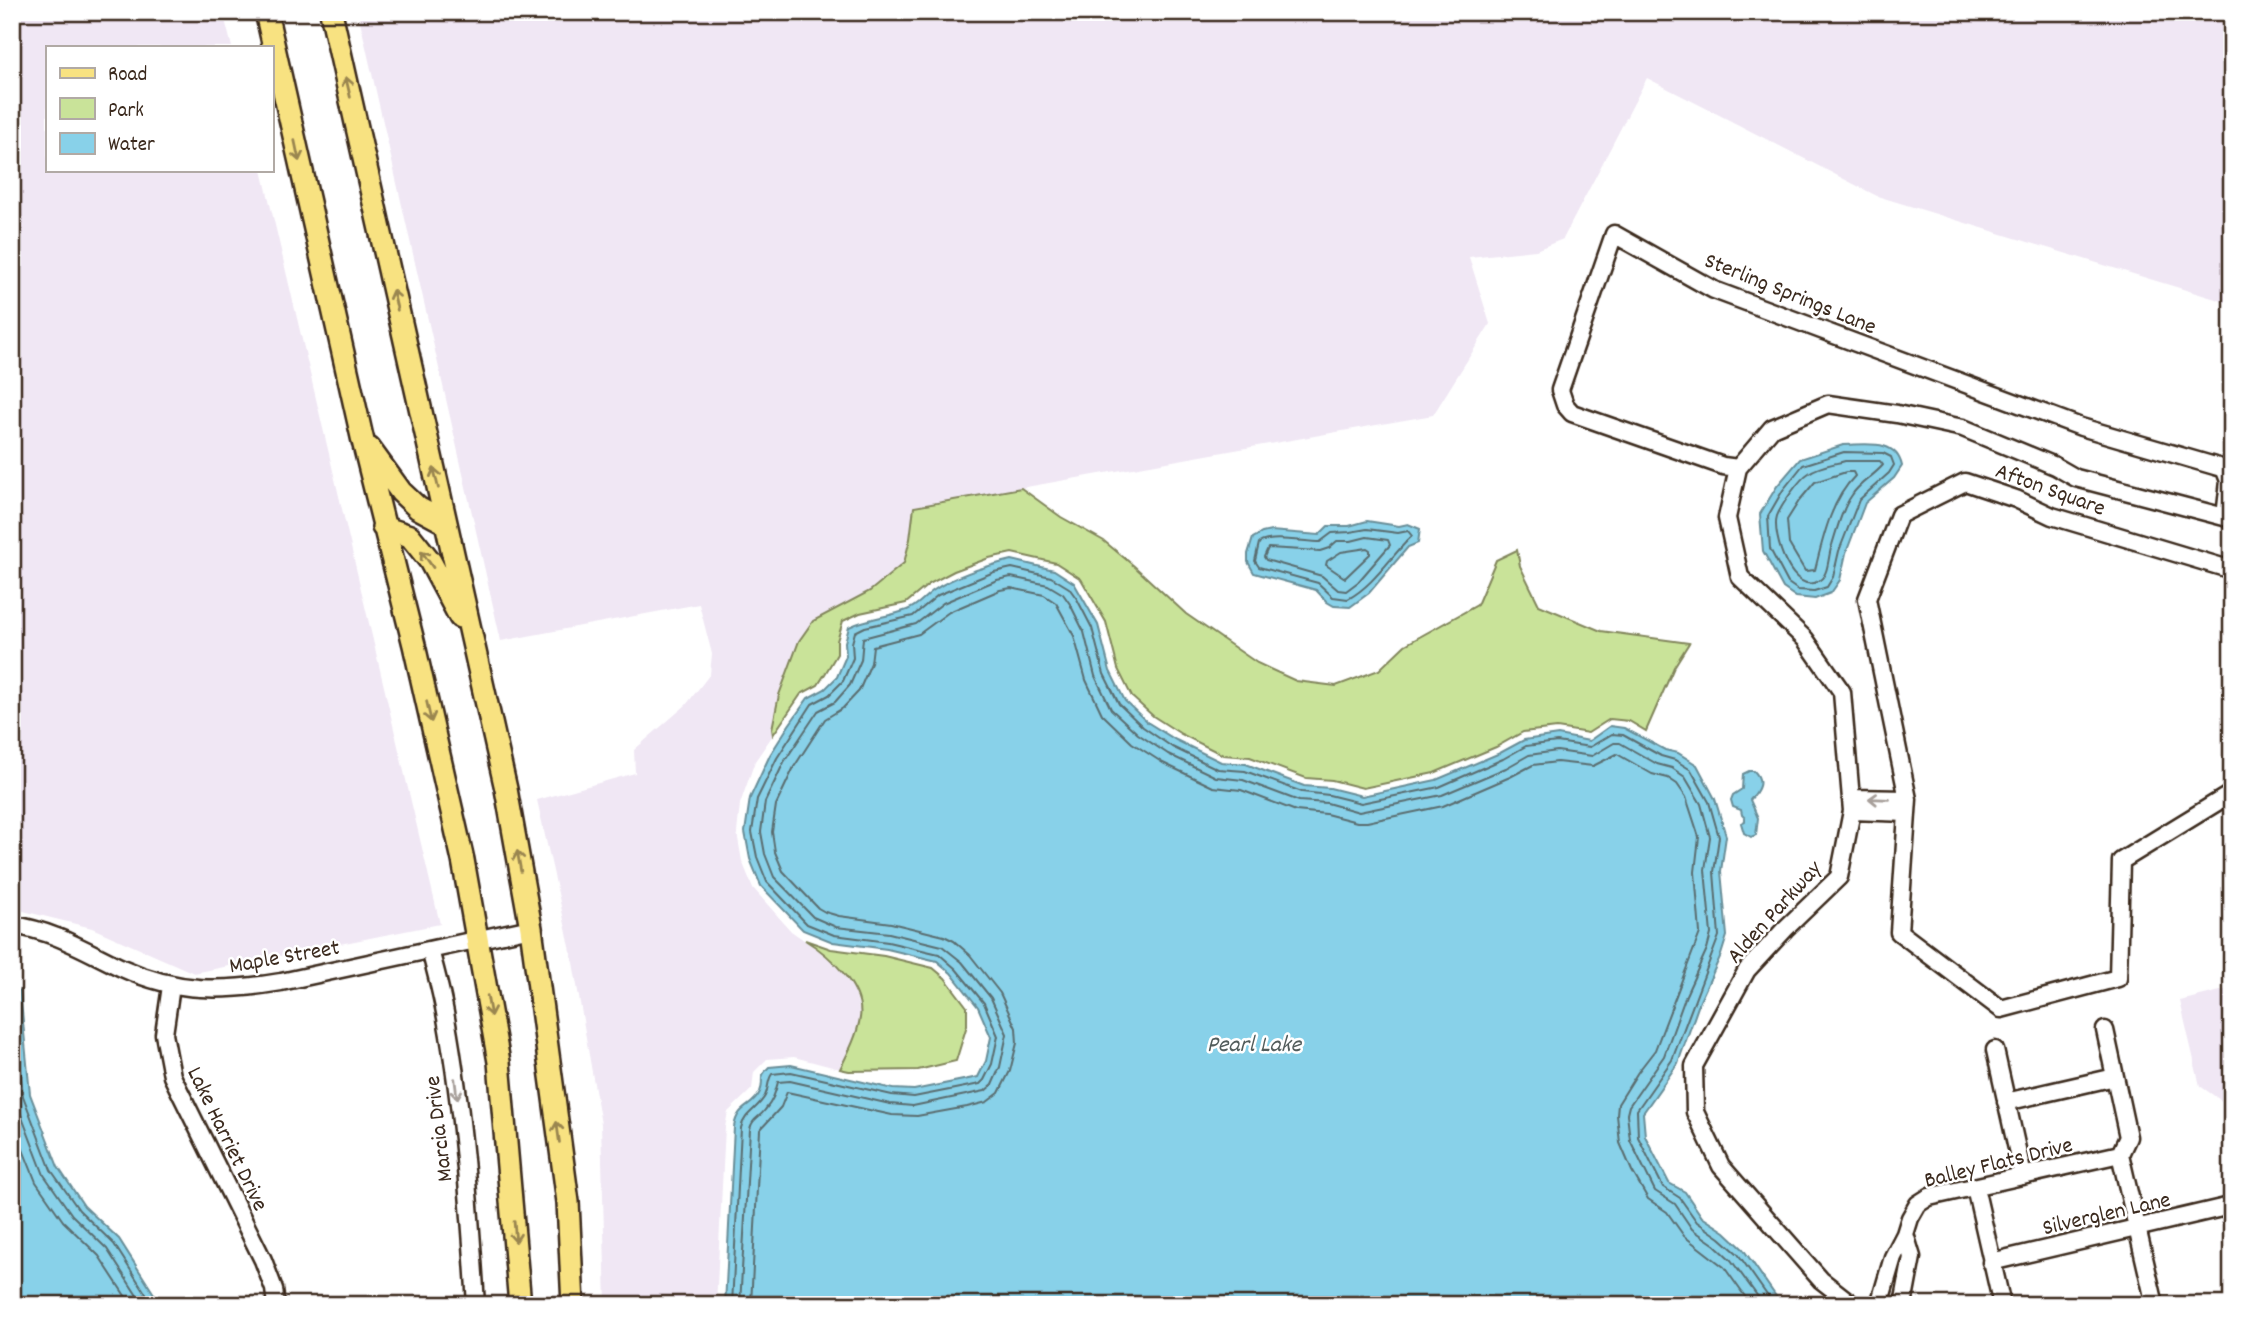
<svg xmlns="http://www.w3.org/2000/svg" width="2244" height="1317" font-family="Dekko,sans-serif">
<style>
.built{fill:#f0e7f4}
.green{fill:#c9e399;stroke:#82865c;stroke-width:2}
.water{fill:#88d1e9;stroke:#698e98;stroke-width:2}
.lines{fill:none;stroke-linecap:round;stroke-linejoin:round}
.shore{stroke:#5a6d6f;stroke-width:2}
.minor-casing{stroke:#3b2a1e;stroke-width:21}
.major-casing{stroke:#3b2a1e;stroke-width:26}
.minor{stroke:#fff;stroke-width:16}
.major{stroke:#f8e281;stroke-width:21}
.oneway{stroke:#9a8650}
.oneway2{stroke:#a79f9a}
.labels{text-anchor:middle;stroke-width:5;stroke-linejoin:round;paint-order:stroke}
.street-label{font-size:23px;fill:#3b2a1e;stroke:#fff}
.water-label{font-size:24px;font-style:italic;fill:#525c5b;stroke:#fff}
</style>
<rect width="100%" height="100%" fill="#fff"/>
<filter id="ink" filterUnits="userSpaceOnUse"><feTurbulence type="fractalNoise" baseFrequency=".0143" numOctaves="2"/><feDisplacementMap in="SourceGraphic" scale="14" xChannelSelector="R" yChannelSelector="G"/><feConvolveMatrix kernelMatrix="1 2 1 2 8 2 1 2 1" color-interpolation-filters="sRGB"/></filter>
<g filter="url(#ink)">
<path class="built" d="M12 12H223L232 47H47V170H262L440 924 194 973 92 928 19 910 12 912Z
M358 12H2232V304L1877 196 1647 78 1563 239 1536 250 1469 257 1490 324 1433 415 914 507 910 539 904 563 870 591 813 621 799 641 772 729 773 735 755 761 740 804 737 833 742 861 753 888 791 931 834 961 855 991 861 1015 853 1042 840 1069 794 1057 767 1059 754 1072 752 1089 728 1112 725 1127 716 1305H606L601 1124 571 951 537 800 635 773 634 750 686 705 710 674 712 654 699 604 501 641Z
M2232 988V1108L2200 1086 2180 1001Z"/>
<path class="green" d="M1021 488 1061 517 1104 541 1134 566 1186 614 1257 663 1296 681 1336 686 1379 670 1405 645 1477 605 1496 560 1517 550 1520 566 1539 605 1601 631 1689 643 1674 667 1646 731 1629 721 1610 719 1588 733 1557 728 1523 732 1496 747 1434 773 1363 788 1332 780 1306 778 1250 757 1223 755 1181 734 1153 716 1132 697 1118 669 1106 622 1081 579 1056 563 1012 553 989 558 954 571 929 584 906 603 860 613 843 621 837 641V654L825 674 818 685 801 694 773 735 772 729 779 695 799 641 813 621 870 591 904 563 910 539 914 507Z
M805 940 831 949 884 956 933 968 945 978 967 1007V1025L956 1061 918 1070 849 1071 840 1069C848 1053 857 1036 860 1018 865 987 828 954 805 940Z"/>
<path class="water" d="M1843 445C1866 445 1896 438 1902 466L1894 478 1865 503 1846 553 1840 580 1831 593 1815 599 1796 597 1783 588 1763 551 1760 514 1777 486 1800 459Z
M1367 521 1399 526 1408 524 1420 529 1418 543 1408 547 1369 593 1350 607 1334 606 1327 602 1316 590 1254 573 1248 562V554L1253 538 1262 533 1271 531 1319 535 1328 526H1349Z
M1012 560 1054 570 1074 583 1098 625 1110 671 1125 701 1147 722 1176 740 1221 762 1246 764 1304 786 1330 788 1362 796 1436 780 1500 753 1524 740 1558 735 1589 741 1610 726 1624 728 1665 750 1678 753 1697 765 1715 799 1726 836 1721 871 1727 936 1721 955 1700 1001 1678 1063 1643 1113 1645 1136 1669 1183 1685 1192 1702 1217 1725 1232 1743 1249 1782 1305H725L734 1127C738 1104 752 1109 760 1092 765 1080 757 1079 769 1067L791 1065 893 1089 914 1090 978 1077 986 1061 991 1037 978 1007 951 973 937 961 887 949 833 942 803 930 761 886 750 859 745 832 750 798 770 755 789 725 808 698 825 689 837 677 846 656 845 642 849 627C868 618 888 617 907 610 918 606 925 596 934 590 956 575 986 566 1012 560Z
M1749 771H1754C1764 781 1759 790 1750 800L1758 818 1756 835 1751 837 1744 833 1741 823 1745 821V818L1742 815 1741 810 1733 807 1731 800 1733 795 1742 789 1743 774Z
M12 986 20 991 30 1094 58 1167 84 1206 119 1239 161 1305H12Z"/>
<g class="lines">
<path class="shore" d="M1844 452 1883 453 1891 457 1894 465 1889 473 1859 500 1839 551 1833 577 1827 587 1814 591 1798 590 1788 583 1770 549 1768 516 1783 490 1803 465Z
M1845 461H1880L1883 465C1874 476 1859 483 1852 495 1842 509 1837 529 1832 545 1828 555 1829 574 1820 580 1793 599 1771 535 1777 516 1781 506 1799 479 1809 473 1818 466 1834 464 1845 461Z
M1846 472H1853L1855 476C1831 500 1823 538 1815 570L1805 571 1789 544 1787 520 1799 501 1815 482Z
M1367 529 1398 533 1408 531 1412 536C1391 556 1374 585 1348 599L1333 597 1318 583 1259 567 1255 561 1259 543C1271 535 1304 542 1320 542L1332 533 1350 532Z
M1367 537 1388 540 1390 545 1358 582 1346 591 1338 590 1322 576 1266 560 1264 557 1268 548 1320 551 1329 548 1337 541H1351Z
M1367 548 1370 550V554L1345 578 1326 565 1327 561 1341 552Z
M12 994 23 1096 51 1170 79 1210 114 1244 153 1305
M12 1077 15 1099 44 1175 72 1215 107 1249 143 1305
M12 1122 36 1182 63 1221 99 1256 131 1305
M732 1305 741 1128C744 1113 758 1109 765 1096 769 1088 767 1081 772 1074L791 1072 892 1095 914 1097 980 1084 984 1080 992 1064 998 1036 984 1003 956 969 939 954 888 942 834 935 807 924 767 882 757 857 752 832 757 799 777 758 812 704 829 695 843 681 853 658 852 643 855 632 865 627 913 616 938 595 994 572 1012 568 1051 577 1069 588 1077 599 1092 628 1104 674 1119 704 1143 727 1172 747 1218 769 1245 771 1302 792 1329 795 1361 803 1439 787 1503 759 1526 746 1557 742 1590 747 1612 734 1623 735 1661 756 1675 760 1691 770 1709 802 1719 837 1714 872 1719 936 1672 1060 1637 1110 1638 1137 1663 1187 1680 1198 1697 1222 1720 1238 1738 1254 1774 1305
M740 1305 750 1129C752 1119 759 1118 765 1110 773 1101 775 1093 778 1082L790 1081 890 1104 913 1106 985 1091 992 1085 1000 1067 1007 1034 991 998 962 962 942 946 889 933 836 927 813 917 774 877 765 854 761 832 765 802 784 762 818 711 835 702 850 685 861 660 863 638 916 624 943 603 997 580 1011 577 1048 585 1063 594 1070 604 1084 632 1095 676 1111 709 1138 734 1168 754 1216 777 1243 780 1299 801 1327 803 1359 812 1442 795 1506 768 1529 755 1557 751 1592 756 1614 743H1620L1657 764 1672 768 1685 777 1701 804 1710 837 1705 870 1711 934 1707 949 1686 995 1664 1056 1629 1106 1627 1114 1630 1140 1655 1191 1675 1204 1692 1229 1715 1245 1731 1260 1764 1305
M751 1305 760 1130 781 1107 787 1092 892 1115 917 1116 967 1107 987 1102 999 1093 1010 1071 1017 1043 1016 1028 1000 993 970 955 954 941 944 936 891 923 839 916 825 912 818 908 783 871 775 852 772 832 776 805 794 767 825 719 843 708 859 691 871 663 873 646 919 634 949 612 1000 590 1011 588 1044 595 1056 603 1074 636 1086 680 1102 714 1132 743 1163 763 1213 787 1241 790 1296 811 1326 814 1357 822H1367L1443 806 1510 777 1533 765 1557 762 1593 766 1617 754 1652 774 1668 778 1677 784 1686 797 1699 837 1695 872 1700 933 1655 1050 1638 1072 1618 1104 1617 1115 1620 1143 1632 1171 1648 1199 1667 1212 1684 1236 1724 1267 1751 1305"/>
<g class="minor-casing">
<path id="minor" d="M1738 468 1723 466 1572 413 1565 405 1560 390 1614 234 1714 290 2081 427 2232 471
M2224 468 2229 481 2225 517
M2232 570 2052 516 2016 499 1965 482 1899 515 1867 599 1908 799 1899 932 2001 1009 2118 978 2121 861 2232 793
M1851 798 1908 799
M1852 811 1907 813
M12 925C55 931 84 950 122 968 177 993 223 992 281 982L531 928
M430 950C436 972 442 995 446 1018 463 1112 470 1209 476 1305
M171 986 164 1034 172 1076 263 1260 274 1289 276 1305
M2105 1030 2128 1137 2120 1154 2155 1305
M1995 1050 2023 1176
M2006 1102 2115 1077
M1975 1187 2002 1305
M1991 1262 2230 1206
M1853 1305 1821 1280 1721 1166 1695 1112 1694 1066 1747 970 1785 929 1839 877 1852 811 1842 692 1805 639 1740 577 1727 518 1738 468 1772 428 1828 404 1897 414 1963 428 2055 466 2076 478 2232 519
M1879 1305 1893 1257 1905 1234 1910 1218 1918 1204 1929 1197 2120 1154
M1903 1305 1912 1257 1905 1234"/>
</g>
<g class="major-casing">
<path id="major" d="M266 12 362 437 414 645 463 860 499 1062 520 1305
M331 12 506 789 531 928 568 1202 573 1305
M369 448 401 492 418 508 446 523
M383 527 410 536 430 561 460 617"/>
</g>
<use href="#minor" class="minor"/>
<use href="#major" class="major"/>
</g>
<defs><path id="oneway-shaft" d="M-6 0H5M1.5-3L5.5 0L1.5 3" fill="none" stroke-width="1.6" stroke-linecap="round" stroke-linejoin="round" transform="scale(1.75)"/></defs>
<g class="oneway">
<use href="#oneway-shaft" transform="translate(348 87) rotate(-103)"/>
<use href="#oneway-shaft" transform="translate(297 151) rotate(78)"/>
<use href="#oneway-shaft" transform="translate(395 300) rotate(-103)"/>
<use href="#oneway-shaft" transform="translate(436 478) rotate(-103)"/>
<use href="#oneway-shaft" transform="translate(427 559) rotate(-125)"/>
<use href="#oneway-shaft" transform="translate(429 712) rotate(77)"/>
<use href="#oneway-shaft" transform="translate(519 861) rotate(-100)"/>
<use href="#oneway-shaft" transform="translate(489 1006) rotate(80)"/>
<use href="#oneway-shaft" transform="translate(558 1132) rotate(-98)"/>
<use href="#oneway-shaft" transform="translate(515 1232) rotate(85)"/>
</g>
<g class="oneway2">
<use href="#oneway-shaft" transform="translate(1879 799) rotate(-178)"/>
<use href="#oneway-shaft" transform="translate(456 1089) rotate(83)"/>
</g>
</g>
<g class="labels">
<g class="street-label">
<text transform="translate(1791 292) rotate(22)" y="8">Sterling Springs Lane</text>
<text transform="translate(2051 488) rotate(20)" y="8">Afton Square</text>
<text transform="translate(1773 911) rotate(-48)" y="8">Alden Parkway</text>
<text transform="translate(284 955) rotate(-10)" y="8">Maple Street</text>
<text transform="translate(437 1129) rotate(-97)" y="8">Marcia Drive</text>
<text transform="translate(229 1138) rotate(64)" y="8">Lake Harriet Drive</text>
<text transform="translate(1998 1161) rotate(-14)" y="8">Balley Flats Drive</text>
<text transform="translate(2106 1212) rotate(-13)" y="8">Silverglen Lane</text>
</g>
<g class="water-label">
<text x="1254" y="1051">Pearl Lake</text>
</g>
</g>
<rect width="2244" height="1317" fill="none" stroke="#fff" stroke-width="42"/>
<rect x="21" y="21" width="2202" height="1275" fill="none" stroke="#3b2a1e" stroke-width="2.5" filter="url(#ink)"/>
<rect x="46" y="46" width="228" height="126" fill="#ffffff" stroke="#b1aaa5" stroke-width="2"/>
<rect x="60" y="68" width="35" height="10" fill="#f8e281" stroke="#b1aaa5" stroke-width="2"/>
<text x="108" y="80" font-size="21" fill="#3b2a1e">Road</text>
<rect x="60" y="98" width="35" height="21" fill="#c9e399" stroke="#b1aaa5" stroke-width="2"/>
<text x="108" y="116" font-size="21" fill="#3b2a1e">Park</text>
<rect x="60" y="133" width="35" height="21" fill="#88d1e9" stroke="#b1aaa5" stroke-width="2"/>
<text x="108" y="150" font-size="21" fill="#3b2a1e">Water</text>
</svg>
